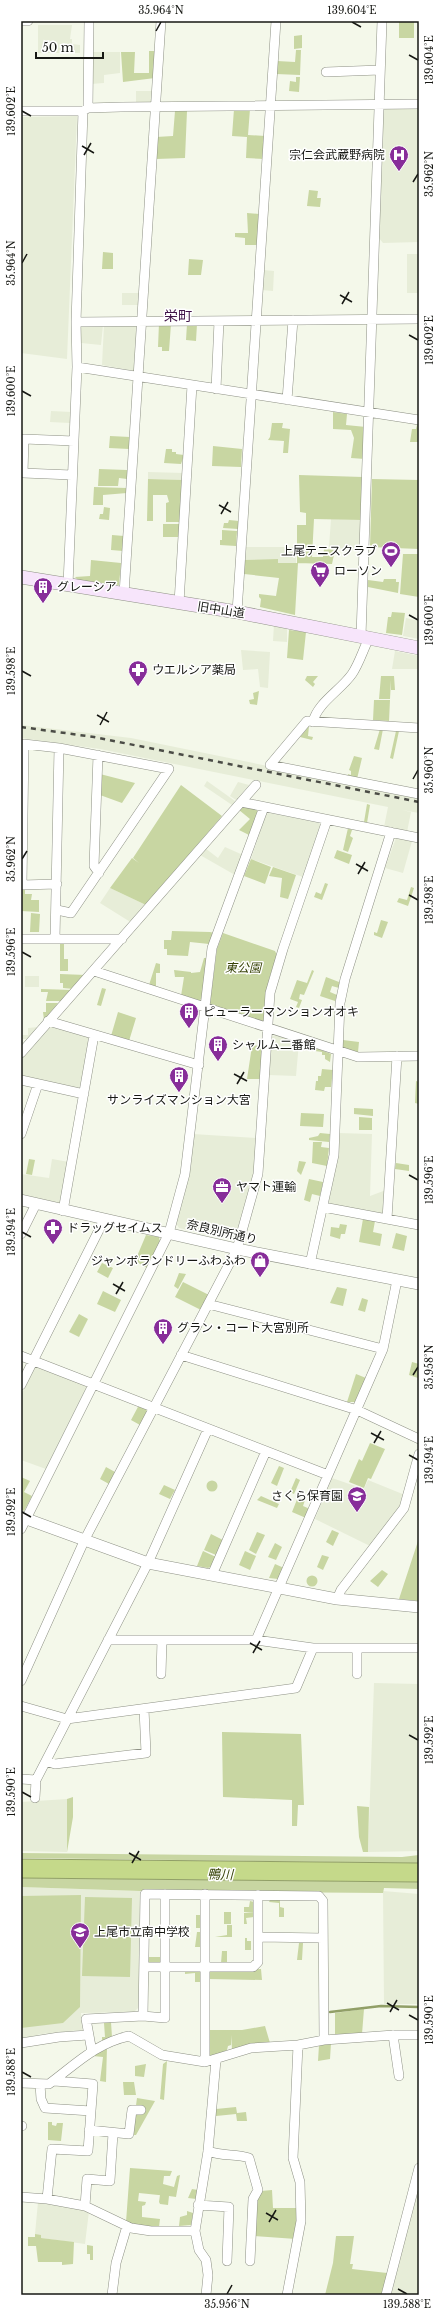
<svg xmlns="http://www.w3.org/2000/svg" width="440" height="2316" font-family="'Libre Baskerville','Noto Sans JP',serif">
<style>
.built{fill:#e7edd8}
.green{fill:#c8d6a2}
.water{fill:#c5d98a;stroke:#919f67}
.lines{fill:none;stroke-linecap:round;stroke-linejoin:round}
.stream{stroke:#919f67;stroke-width:2.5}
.minor-casing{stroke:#8e9185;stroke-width:10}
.tertiary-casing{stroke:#8e9185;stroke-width:12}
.secondary-casing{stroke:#8e9185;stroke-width:14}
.minor{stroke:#fff;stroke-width:9}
.tertiary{stroke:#fff;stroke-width:11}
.secondary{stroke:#f7e5fb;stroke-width:13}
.rail{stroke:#4b4c46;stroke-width:2.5;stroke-dasharray:5 5;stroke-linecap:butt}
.ticks{fill:none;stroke:#171814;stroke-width:1.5}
.labels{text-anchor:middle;stroke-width:3;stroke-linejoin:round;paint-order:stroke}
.poi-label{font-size:12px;fill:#171814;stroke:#fff;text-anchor:start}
.street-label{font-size:12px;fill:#171814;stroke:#fff}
.park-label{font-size:12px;font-style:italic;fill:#384307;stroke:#fff}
.water-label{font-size:13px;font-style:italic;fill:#3a460b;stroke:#fff}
.quarter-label{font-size:14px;fill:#401549;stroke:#fff}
.neatline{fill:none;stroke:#171814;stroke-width:1.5}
.ticks-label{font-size:10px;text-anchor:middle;fill:#171814}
</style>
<rect width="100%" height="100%" fill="#f4f8ea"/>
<path class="built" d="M38 25H72L70 39H72V44L80 45V53H38Z
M91 52H120V73L104 75V83L91 84Z
M136 91H153V103H136Z
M381 107H419V242L383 243 378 237Z
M77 116 67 359 21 353V117Z
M407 254H419V293H407Z
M263 270 274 271 273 291 262 290Z
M122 293H139V305H122Z
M137 324 134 371 102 365 104 325Z
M103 325 101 345 81 343V326Z
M51 411 71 412 70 423 50 422Z
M148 472 184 473V480L148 479Z
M331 519 362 520V551L329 547Z
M245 547H296V563H278V560H244Z
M406 618 419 621V639L403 636Z
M274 624 287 628V642L273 641Z
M241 650 270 652 268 688 260 687 258 669 243 670Z
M395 651 419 656 418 669H392Z
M21 725 131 738 419 797V813L402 810 411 812 407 832 384 827 388 807 100 749 21 738Z
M207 781 235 801 232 805 204 786Z
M238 782 249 785 236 800 230 796Z
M269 813 319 823 321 826 303 877 251 859 266 814Z
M396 838 412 841 403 873 385 868Z
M225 847 243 855 235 875 200 855 205 848 218 858Z
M110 888 146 905 132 923 100 903Z
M25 976H39V987H25Z
M38 1027 28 1039H21V1035H28V1028Z
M53 1027 88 1037 90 1041 82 1085 77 1088 21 1076V1059L49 1028Z
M275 1035 299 1042 296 1076 269 1075 272 1037Z
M338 1133 372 1134 370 1196 386 1190 385 1211 382 1214 331 1205 328 1201Z
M193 1134 256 1138 254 1174 237 1237 232 1240 179 1228 176 1223 191 1167Z
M52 1159 69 1162 62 1200 59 1203 21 1194V1174L49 1178Z
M38 1367 85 1385 86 1388 46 1469 21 1460V1395L35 1368Z
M332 1478 364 1489 368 1480 405 1495 401 1506 370 1546 315 1519Z
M374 1683 419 1684V1851L368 1852Z
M67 1799V1852L21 1851V1802Z
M21 1887 140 1891 139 2007 134 2012 81 2013 82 2030 41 2034 21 2039Z
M383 1891 419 1894V2004H384Z
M419 2182V2295H391Z
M38 2202 89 2211 85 2244 41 2238 35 2234Z"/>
<path class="green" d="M399 22H414V38H399Z
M302 35V48L294 49V36Z
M296 50H301L300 75 276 74 277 61 295 62Z
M149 51H157L155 78 123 82 121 52H135L134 73H149Z
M296 77H300L299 92 289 91 290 81 296 82Z
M234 109H250L248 135 265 136 264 159 246 158 247 137 232 136Z
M175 111H187L185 158 156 159V137L173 136Z
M309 190 318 191 317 198H321L320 207 307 206Z
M247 213 259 214 258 245H245V238L235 237V233H248Z
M103 252 113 253V269H102Z
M189 259 203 260 201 275H188Z
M159 323 171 324 169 351H162V347H158Z
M187 324H197L196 341 186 340Z
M333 412 347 414 346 425 366 427 365 459 351 458 354 438 351 430 333 429Z
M272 423H283L282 428 290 429 288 453H283L284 441 268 440 270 437Z
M417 425H419V442H410L412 429H416Z
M110 436 130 437 129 449 109 448Z
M213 446 242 449 241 467 212 466Z
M166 449H172V452H176V454L184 455 181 464 164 463Z
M99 469 127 470V479L119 478 118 486H98Z
M299 475 363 477 362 520 314 519 312 557H323L324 549 335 550 332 564 297 563V525H306V513L300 512Z
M148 479 184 480 180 522H166V503L169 502 167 495H153V521H147Z
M372 479 419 480V549L370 547Z
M94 487 127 488V493L103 495V505H93Z
M104 507 110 508 109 520 99 519 100 514H103Z
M229 520 239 521 238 529 223 528 224 523H228Z
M163 524H180V537H163Z
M222 530 237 531 236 546 220 545V540H222Z
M112 535 124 536 123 551 111 550Z
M403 554H419V597L400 594Z
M278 559V563H298L295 615 260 607 261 599 259 597V594L276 596 279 578 244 574V560Z
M91 560 121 563 119 585 78 580 75 577 90 576Z
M384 579H396V582H399L398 593 368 587V580L383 582Z
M392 612 405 613 402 635 386 633 388 617H391Z
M289 630 306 632 303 660 287 658Z
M307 676H318L313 682 315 684 313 687 305 680Z
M381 676H394L395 690H391V680L390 699H379Z
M259 691 257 705 250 704 249 700 254 699 253 693Z
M374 700H390L389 721 373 720Z
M309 726 308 736 313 737 312 740 300 737Z
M380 729H383L379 750 374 749Z
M396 731H399L393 759 390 758Z
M354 756 362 758 357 779 347 777 348 774 351 775V771L349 770Z
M100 774 135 783 122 803 100 795Z
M181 785 222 816 146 905 110 888 132 858 139 863 133 858Z
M367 804 370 805 367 823 364 822Z
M244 807 256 809 258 813 249 835 239 830 250 819 239 810Z
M348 828 352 830 350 836 353 838 348 852 343 850Z
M337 850 352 855 349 864 334 858Z
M251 859 271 867 265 884 244 876Z
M273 867 296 875 288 899 280 897 282 878 269 876Z
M325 883 328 884 322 900 314 897 316 892 321 894Z
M411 887 414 888 408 906 397 902 399 898 407 900Z
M21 889H25V894H32L31 900H39V912L21 911Z
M31 913 40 914 39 932H30Z
M381 920 388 922 382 938 374 935V932L377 933Z
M172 931 210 932 214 933 209 944 190 942 188 956 167 955V949H164V940H171Z
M223 933 275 951 277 955 269 979 265 1019 261 1022 212 1006 210 1003 217 949Z
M60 943H64V959H68V971H60Z
M204 958H207L202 998 198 1002 181 996 184 977H175L174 970 191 972V973L200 972Z
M156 963 160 964V973H156V987L149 985Z
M312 970 314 971 304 995 300 994 299 999 302 1000 299 1008 296 1007 298 1002 290 999 297 980 307 983Z
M60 974 86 975 74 989 63 988V983H60Z
M326 977 339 982V988L332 986 330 992 337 995 335 1001 320 996Z
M102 988 106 989 101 1006 97 1005Z
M41 989 73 990 61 1001H46L48 992H41Z
M46 1003H58L44 1020 43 1012H46Z
M118 1012 136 1018 129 1041 111 1036Z
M343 1040 359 1042 358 1052 345 1050 342 1046Z
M263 1045 260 1079H247L252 1046Z
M316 1048 331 1054 330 1062 325 1059V1055H322V1052L315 1051Z
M322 1069 333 1070 331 1087H325L324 1091 315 1090 316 1081H318V1076H321Z
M416 1081 419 1082V1104L415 1103Z
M354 1108 373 1109V1116L354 1114Z
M301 1113 324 1114 323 1127 300 1126Z
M359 1117 372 1118V1130H359Z
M320 1133 330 1134 329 1142 309 1140V1138L318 1136Z
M313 1142H322L321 1147 329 1148 327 1166 312 1163Z
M29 1159 35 1160 32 1175 26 1174Z
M299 1161 306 1162 301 1175 297 1171Z
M396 1163 409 1165V1171L395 1169Z
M309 1179 323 1182 320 1196 312 1194 310 1202 304 1200Z
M363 1219 375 1221 373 1232 382 1234 380 1246 359 1242Z
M340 1224 347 1225 345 1234H341L340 1239 330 1236 331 1227 339 1228Z
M396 1233 407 1236 404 1251 392 1248Z
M146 1235 159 1237 160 1242 147 1268 135 1261Z
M102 1263 113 1268 108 1278 97 1272Z
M179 1273 186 1274 178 1289 174 1286Z
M183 1282 209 1295 201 1310 175 1297Z
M337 1287 347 1289 343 1306 330 1303Z
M103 1291 121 1300 115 1312 97 1304Z
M362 1298 368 1300 365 1312 358 1310Z
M79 1314 88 1319 79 1337 69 1332Z
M412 1362 419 1364 418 1378 409 1375Z
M356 1374 366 1378 355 1402H347Z
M139 1405 146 1408 147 1412 140 1425 131 1420Z
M370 1443 385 1449 371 1479 368 1478 364 1488 349 1482 359 1459 362 1461Z
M279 1466 284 1468 277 1486 271 1483Z
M106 1467 115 1472 109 1484 100 1479Z
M21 1477 30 1481 24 1492 32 1496 24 1511 21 1509Z
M296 1478 300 1480 294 1494 290 1492Z
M206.5 1486a5.5 5.5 0 1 1 11 0a5.5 5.5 0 1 1-11 0Z
M164 1485 175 1490 170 1499 159 1494Z
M261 1496 279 1504 277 1508 257 1500Z
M298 1497 305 1500 303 1506 310 1509 306 1518 292 1512Z
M332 1530 339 1533 333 1546 326 1542Z
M257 1532 265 1535 256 1554 249 1550Z
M211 1534 223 1540 216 1555 204 1550Z
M419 1538V1601L399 1599Z
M275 1543 282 1547 276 1560 268 1557Z
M203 1551 216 1557 212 1566 208 1568 197 1566Z
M245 1551 256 1556 250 1570 239 1565Z
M322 1555 329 1557 323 1570 317 1567Z
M275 1564 284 1568 278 1579 269 1578Z
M382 1570 388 1574 378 1587 370 1581Z
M306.5 1581a5.5 5.5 0 1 1 11 0a5.5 5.5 0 1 1-11 0Z
M222 1732 301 1734 304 1805H298L297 1826H292V1800L223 1797Z
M73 1797V1817L67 1852V1799Z
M357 1806 369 1807 368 1852H363L359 1837Z
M21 1853 402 1857 419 1855V1863L21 1858Z
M21 1878 419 1882V1889L384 1888 383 1893 140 1891 21 1887Z
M81 1895 80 2007 63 2023 21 2028V1896Z
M85 1897 132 1898 130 1977 82 1976Z
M270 1900H280V1907L284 1908V1917H279V1903L269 1902Z
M250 1901 254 1902V1912H244V1907H249Z
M224 1912H231V1924H224Z
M254 1912V1917L246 1918 247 1924H244V1913Z
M196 1915H201V1928H196Z
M227 1925H232V1937H215L227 1935Z
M197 1932H200V1947H195Z
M245 1938H247V1941H251V1950H245Z
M299 1943H303L302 1960H297Z
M222 1951H227V1963H221Z
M148 1957H161V1962L158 1964 148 1962Z
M261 1969 262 1980 209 1979V1971Z
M185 1971H199L202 1973V1982H195V1973L185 1974Z
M364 2009 362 2034 335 2036V2013Z
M111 2022 112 2037 102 2042V2037H105L104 2023Z
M265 2026 270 2043 232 2049 231 2035V2045L228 2046 227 2050 212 2058 208 2057 209 2030H242Z
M331 2043 330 2059 318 2061 319 2045Z
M107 2047 106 2082 100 2081 103 2057 93 2056Z
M167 2061 164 2100 160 2099 163 2064Z
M146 2064 144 2077 135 2076V2066Z
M123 2082H134L136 2095H124Z
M137 2098 155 2101 136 2135H132Z
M236 2107 237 2113 246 2112 247 2121H237L236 2114 216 2116V2109Z
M48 2122H52V2125L56 2126 57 2123H63L61 2141 48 2140Z
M130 2168 172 2171 170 2176H164L163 2184 174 2187 177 2176 180 2175 176 2197 169 2196 168 2205 160 2204 159 2202 160 2195 168 2196 139 2193 138 2201 146 2202 145 2205 142 2206V2217L160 2219 159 2227H148L126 2222Z
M192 2189 198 2190 196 2199 188 2198Z
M272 2190 273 2208H298L296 2239 254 2236 257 2196 261 2191Z
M187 2211 193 2213 191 2225 179 2226 180 2217 187 2215Z
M35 2234 41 2235V2238L74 2242 73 2264 62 2265V2262H38L36 2246H28V2237H35Z
M336 2236H354L350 2264H353L352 2269 387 2273 382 2295H325L333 2263Z
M87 2245 93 2246V2260H90V2254H87Z"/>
<path class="water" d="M21 1859 419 1863V1882L21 1878Z"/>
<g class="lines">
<path class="stream" d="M330 2012 381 2006 419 2007"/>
<g class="minor-casing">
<path id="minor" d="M21 21H28
M326 72 380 70
M88 108 89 21
M21 111H83L88 108 121 107 419 104
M76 322 419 319
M77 367 419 420
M216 389 219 321
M287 400 293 320
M72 475 23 473 24 439 74 441
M68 585 77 367 76 322 83 111
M124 594 161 21
M179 603 192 385
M237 612 276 21
M361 636 382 21
M313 722C317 703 341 690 352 674 359 664 363 650 369 638
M419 728 307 721 270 765 419 794
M98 755 94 866 99 873
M241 802 419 838
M57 910 71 913 169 769 59 748 24 744 22 885 57 884
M21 939H122
M55 939 59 748
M94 971 358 1057 419 1056
M48 1021 199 1065
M21 1053 256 785
M21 1080 84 1094
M21 1134 38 1084
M323 1207 419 1225
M63 1211 94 1035
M387 1219 397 1056
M21 1234 36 1204
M310 1264 334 1155 340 1003 345 979 391 832
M208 1304 383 1349
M181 1355 357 1410 419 1439
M21 1356 328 1475
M21 1385 104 1220
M21 1529 169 1233 185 1174 212 948 264 807
M212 1575 266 1451
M337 1599 341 1590 404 1508 419 1454
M108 1640H256L313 1648H419
M256 1640 383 1349 397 1280
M357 1648V1674
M161 1674 162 1640
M21 1681 85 1539 237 1249 258 1174 270 993 283 949 327 820
M21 1706 67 1719 296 1688 313 1648
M46 1761 55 1764 146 1753 144 1709
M21 1779 36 1780
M35 1798 36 1780 148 1563 208 1429
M259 1937 323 1938
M144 1967H253L258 1962V1895
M143 2016 165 2018V1894
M393 2035 399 2076
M21 2043 59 2037 88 2035
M92 2052 86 2019 143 2016 145 1894 319 1896 323 1901 324 2040
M205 2062V1894
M21 2083 49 2084C76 2064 96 2043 129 2036L162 2055 205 2062 251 2048 298 2045 324 2040 394 2035H419
M40 2084 41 2099 45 2108 91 2111
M21 2126H22
M89 2130 129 2134 132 2110H141
M208 2151C223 2157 236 2153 249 2158L258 2190 253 2199 250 2261
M21 2197 47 2199 85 2206 131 2228 151 2231H195
M47 2199 52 2149 88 2151 93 2084 54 2081
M198 2205 229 2207 227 2261
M85 2206 87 2179 110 2181 113 2133
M112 2295 116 2263 127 2226
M206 2295 208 2275 206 2260 199 2250 195 2231 208 2151 216 2060
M287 2295 301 2221 300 2182 293 2158 298 2045
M386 2295 419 2168"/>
</g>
<g class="tertiary-casing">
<path id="tertiary" d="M21 1200 237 1249 419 1284
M21 1517 148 1563 337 1599 419 1607"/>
</g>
<g class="secondary-casing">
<path id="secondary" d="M21 577 237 612 419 648"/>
</g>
<use href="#minor" class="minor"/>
<use href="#tertiary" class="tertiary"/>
<use href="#secondary" class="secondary"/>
<path class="rail" d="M21 727 94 737 419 802"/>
</g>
<path class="ticks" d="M352 22 361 27M156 31 161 22M409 55 418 60M22 111 31 116M82 146 94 153M84 155 91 143M413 182 418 174M22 263 27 254M340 295 352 302M342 304 349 292M409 335 418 340M22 391 31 396M219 505 231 512M221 514 228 502M409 615 418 620M22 671 31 676M97 715 109 722M100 725 107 712M413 779 418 770M22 859 27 851M356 864 368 871M358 874 365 862M409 895 418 900M22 952 31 957M234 1074 247 1081M237 1084 244 1072M409 1175 418 1180M22 1232 31 1237M113 1284 125 1291M116 1294 123 1282M413 1375 418 1367M371 1433 384 1440M374 1443 381 1431M409 1455 418 1460M22 1512 31 1517M250 1643 262 1650M253 1653 260 1641M409 1735 418 1740M22 1792 31 1797M129 1853 141 1860M132 1863 139 1851M387 2003 399 2010M390 2012 397 2000M409 2015 418 2020M22 2072 31 2077M266 2213 278 2220M269 2222 276 2210M398 2289 407 2294M227 2294 232 2285"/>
<defs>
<g id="hospital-pin" transform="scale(1)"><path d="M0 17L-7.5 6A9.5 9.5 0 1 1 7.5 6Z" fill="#872d99" stroke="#fff"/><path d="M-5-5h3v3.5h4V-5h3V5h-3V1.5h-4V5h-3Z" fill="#fff"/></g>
<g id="stadium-pin" transform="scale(1)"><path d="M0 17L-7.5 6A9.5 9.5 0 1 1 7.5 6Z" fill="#872d99" stroke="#fff"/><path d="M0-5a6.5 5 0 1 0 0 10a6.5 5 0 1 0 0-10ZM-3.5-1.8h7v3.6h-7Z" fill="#fff"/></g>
<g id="supermarket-pin" transform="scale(1)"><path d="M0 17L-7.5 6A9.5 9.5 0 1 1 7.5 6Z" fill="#872d99" stroke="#fff"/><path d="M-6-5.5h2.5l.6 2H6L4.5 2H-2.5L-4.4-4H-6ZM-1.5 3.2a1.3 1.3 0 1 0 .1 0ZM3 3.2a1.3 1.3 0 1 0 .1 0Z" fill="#fff"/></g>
<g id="building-pin" transform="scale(1)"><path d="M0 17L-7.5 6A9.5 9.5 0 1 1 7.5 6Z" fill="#872d99" stroke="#fff"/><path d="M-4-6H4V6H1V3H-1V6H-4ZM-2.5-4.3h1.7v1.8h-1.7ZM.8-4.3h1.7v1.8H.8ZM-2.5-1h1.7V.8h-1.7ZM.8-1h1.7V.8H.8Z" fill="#fff"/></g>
<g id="pharmacy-pin" transform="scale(1)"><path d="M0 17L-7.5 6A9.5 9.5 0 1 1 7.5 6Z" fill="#872d99" stroke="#fff"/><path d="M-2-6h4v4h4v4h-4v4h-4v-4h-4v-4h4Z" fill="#fff"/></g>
<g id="office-pin" transform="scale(1)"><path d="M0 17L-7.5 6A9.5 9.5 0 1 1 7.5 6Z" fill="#872d99" stroke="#fff"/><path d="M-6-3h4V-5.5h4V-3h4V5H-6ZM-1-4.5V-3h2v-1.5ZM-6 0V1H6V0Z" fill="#fff"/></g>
<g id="shop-pin" transform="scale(1)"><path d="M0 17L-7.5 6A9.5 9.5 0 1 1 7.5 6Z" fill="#872d99" stroke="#fff"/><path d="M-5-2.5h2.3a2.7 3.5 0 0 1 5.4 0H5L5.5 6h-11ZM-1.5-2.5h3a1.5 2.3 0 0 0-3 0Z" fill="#fff"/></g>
<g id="school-pin" transform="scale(1)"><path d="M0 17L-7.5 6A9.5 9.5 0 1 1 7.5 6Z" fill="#872d99" stroke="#fff"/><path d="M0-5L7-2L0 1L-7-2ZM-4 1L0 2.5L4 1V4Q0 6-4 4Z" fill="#fff"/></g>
</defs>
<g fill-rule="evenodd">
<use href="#hospital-pin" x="399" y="155"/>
<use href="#stadium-pin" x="391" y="551"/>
<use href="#supermarket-pin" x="320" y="571"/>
<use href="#building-pin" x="43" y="587"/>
<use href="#pharmacy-pin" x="138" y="670"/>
<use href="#building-pin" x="189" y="1012"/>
<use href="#building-pin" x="218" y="1045"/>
<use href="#building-pin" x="179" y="1076"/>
<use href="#office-pin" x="222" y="1187"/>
<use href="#pharmacy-pin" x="53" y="1228"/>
<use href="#shop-pin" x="260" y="1261"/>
<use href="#building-pin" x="163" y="1328"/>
<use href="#school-pin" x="357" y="1496"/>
<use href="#school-pin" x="80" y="1932"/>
</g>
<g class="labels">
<g class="poi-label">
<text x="385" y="159" text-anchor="end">宗仁会武蔵野病院</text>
<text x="377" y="555" text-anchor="end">上尾テニスクラブ</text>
<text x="334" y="575">ローソン</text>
<text x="57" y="591">グレーシア</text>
<text x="152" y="674">ウエルシア薬局</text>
<text x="203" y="1016">ピューラーマンションオオキ</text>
<text x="232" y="1049">シャルム二番館</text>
<text x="179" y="1104" text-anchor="middle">サンライズマンション大宮</text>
<text x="236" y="1191">ヤマト運輸</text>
<text x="67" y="1232">ドラッグセイムス</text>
<text x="246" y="1265" text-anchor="end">ジャンボランドリーふわふわ</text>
<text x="177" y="1332">グラン・コート大宮別所</text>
<text x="343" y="1500" text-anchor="end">さくら保育園</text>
<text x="94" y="1936">上尾市立南中学校</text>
</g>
<g class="street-label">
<text transform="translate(221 610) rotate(9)" y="4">旧中山道</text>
<text transform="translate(222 1232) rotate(13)" y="4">奈良別所通り</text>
</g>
<g class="park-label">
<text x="243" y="972">東公園</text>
</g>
<g class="water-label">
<text transform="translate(220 1874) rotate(1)" y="5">鴨川</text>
</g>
<g class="quarter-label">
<text x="178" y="321">栄町</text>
</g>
</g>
<rect width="440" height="2316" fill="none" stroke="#ffffff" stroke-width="44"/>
<path d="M36 52v6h67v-6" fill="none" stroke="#171814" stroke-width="2"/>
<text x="42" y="52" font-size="12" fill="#171814" stroke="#ffffff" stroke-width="3" paint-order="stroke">50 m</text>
<rect x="22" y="22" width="396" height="2272" class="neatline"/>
<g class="ticks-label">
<text x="161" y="14">35.964°N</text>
<text x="352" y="14">139.604°E</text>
<text transform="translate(429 60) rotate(-90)" y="4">139.604°E</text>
<text transform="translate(11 111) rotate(-90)" y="4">139.602°E</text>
<text transform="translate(429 174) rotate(-90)" y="4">35.962°N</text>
<text transform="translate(11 263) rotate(-90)" y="4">35.964°N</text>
<text transform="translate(429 340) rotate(-90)" y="4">139.602°E</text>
<text transform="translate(11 391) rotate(-90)" y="4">139.600°E</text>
<text transform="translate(429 620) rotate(-90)" y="4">139.600°E</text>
<text transform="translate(11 671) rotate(-90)" y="4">139.598°E</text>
<text transform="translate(429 770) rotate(-90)" y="4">35.960°N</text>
<text transform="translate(11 859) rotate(-90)" y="4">35.962°N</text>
<text transform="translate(429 900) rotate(-90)" y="4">139.598°E</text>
<text transform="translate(11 952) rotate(-90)" y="4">139.596°E</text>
<text transform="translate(429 1180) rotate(-90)" y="4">139.596°E</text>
<text transform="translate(11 1232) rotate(-90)" y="4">139.594°E</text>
<text transform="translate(429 1367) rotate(-90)" y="4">35.958°N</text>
<text transform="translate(429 1460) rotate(-90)" y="4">139.594°E</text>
<text transform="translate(11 1512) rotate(-90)" y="4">139.592°E</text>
<text transform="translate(429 1740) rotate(-90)" y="4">139.592°E</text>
<text transform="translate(11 1792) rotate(-90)" y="4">139.590°E</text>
<text transform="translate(429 2020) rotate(-90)" y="4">139.590°E</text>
<text transform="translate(11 2072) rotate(-90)" y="4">139.588°E</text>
<text x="227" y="2308">35.956°N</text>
<text x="407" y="2308">139.588°E</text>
</g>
</svg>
